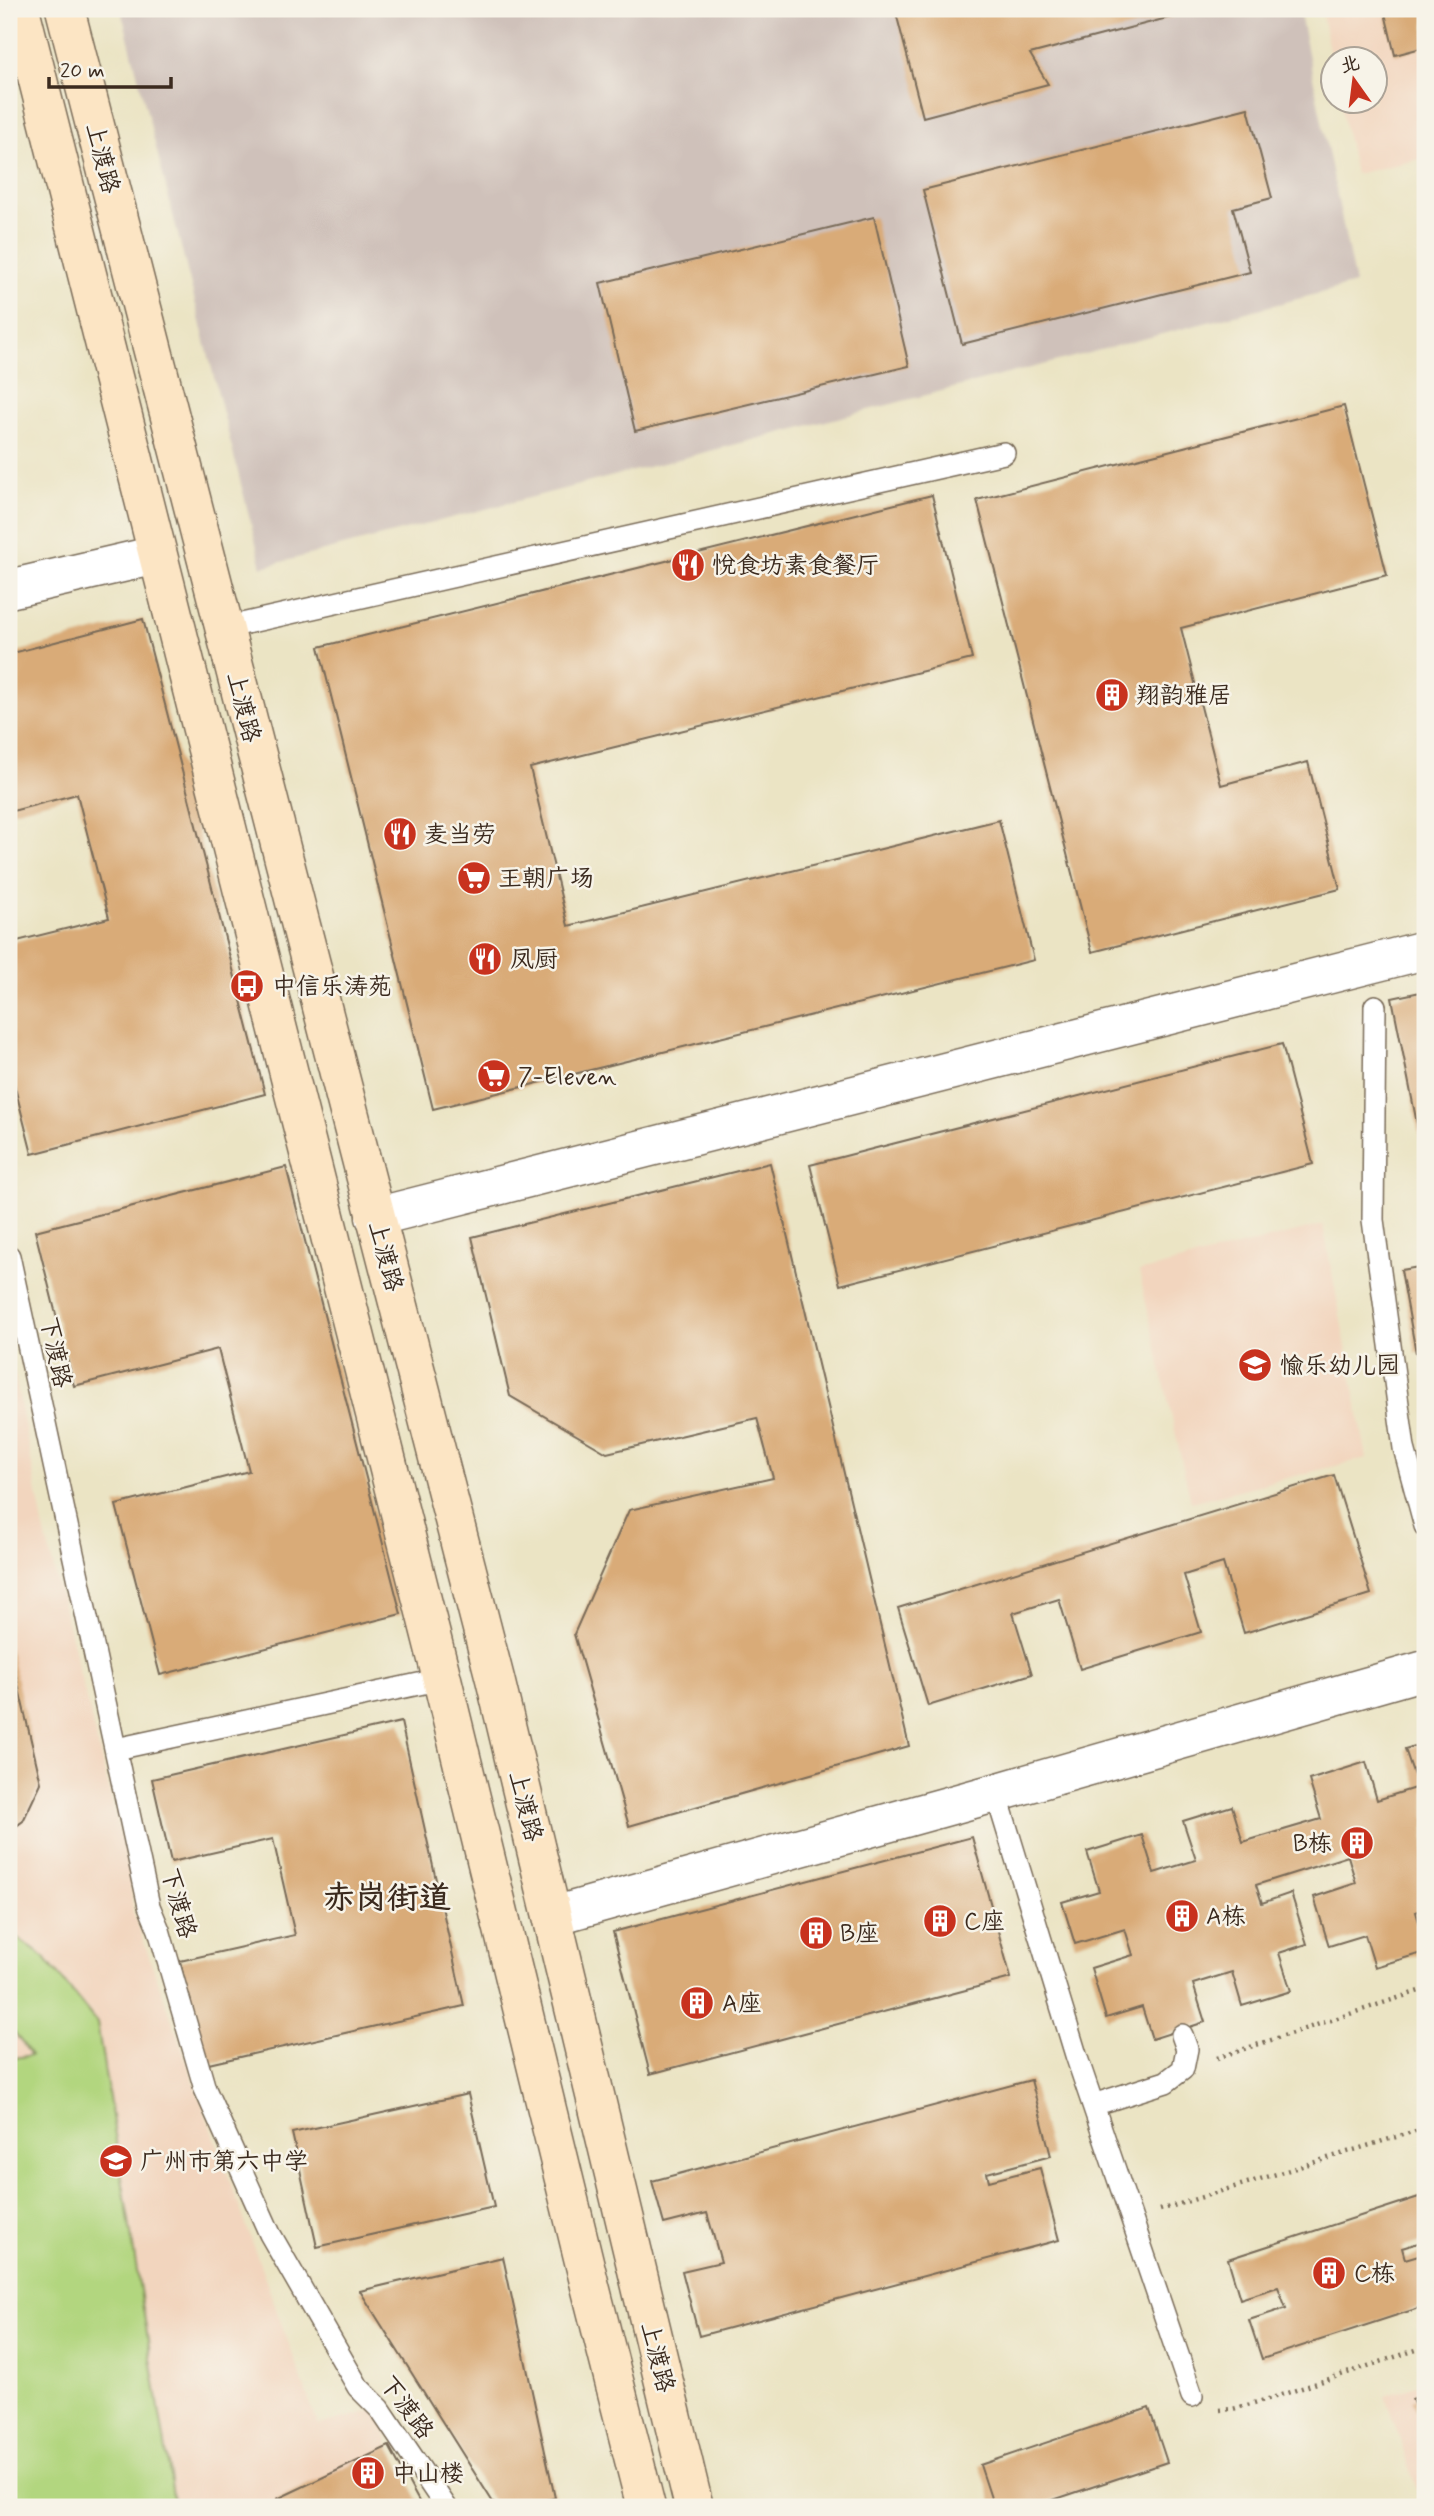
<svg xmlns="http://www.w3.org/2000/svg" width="1434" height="2516" font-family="Mynerve,'LXGW WenKai TC',sans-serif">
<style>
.built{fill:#f2d5be}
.industrial{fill:#cfc1ba}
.green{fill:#b2d67f;stroke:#76804e;stroke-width:2}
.building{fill:#d9ab78}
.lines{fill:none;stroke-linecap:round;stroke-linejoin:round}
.lane-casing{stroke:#796b58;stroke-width:24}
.street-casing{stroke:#796b58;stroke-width:41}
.secondary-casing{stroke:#796b58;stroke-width:41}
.path{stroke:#796b58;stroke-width:4.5;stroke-dasharray:2 5;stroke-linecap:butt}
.lane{stroke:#fff;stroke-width:21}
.street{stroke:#fff;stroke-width:38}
.secondary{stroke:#fce5c4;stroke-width:38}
.labels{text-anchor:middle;stroke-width:5;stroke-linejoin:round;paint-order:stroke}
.street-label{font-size:24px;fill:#3b2a1e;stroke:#f7f3e8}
.poi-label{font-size:24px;fill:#3b2a1e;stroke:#f7f3e8;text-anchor:start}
.district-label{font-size:32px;font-weight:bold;fill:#3b2a1e;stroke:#f7f3e8}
</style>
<rect width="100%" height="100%" fill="#f7f3e8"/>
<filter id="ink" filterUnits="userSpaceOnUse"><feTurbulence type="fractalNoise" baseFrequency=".0143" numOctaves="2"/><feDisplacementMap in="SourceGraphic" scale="14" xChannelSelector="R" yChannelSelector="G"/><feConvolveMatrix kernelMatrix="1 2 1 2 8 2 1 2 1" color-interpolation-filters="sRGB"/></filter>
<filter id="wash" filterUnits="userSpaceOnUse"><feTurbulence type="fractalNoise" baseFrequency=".00686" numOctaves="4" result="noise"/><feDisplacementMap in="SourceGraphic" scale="28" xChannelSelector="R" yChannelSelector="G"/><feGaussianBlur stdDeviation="1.57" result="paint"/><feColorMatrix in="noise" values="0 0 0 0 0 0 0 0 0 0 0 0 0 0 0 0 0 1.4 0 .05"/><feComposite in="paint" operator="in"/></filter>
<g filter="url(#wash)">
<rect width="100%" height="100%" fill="#ebe4c4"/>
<path class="built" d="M1321 9H1425V158L1355 174 1340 102H1374V60H1332V65Z
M1323 1225 1367 1458 1191 1502 1139 1272Z
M9 1343 43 1525 130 1875 133 1912 318 2425 380 2409 389 2446 422 2507H9Z
M1425 2382V2507H1423L1385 2396Z"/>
<path class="industrial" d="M121 9H1299L1355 284 262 567Z"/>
<path class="green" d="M9 1932 44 1957 97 2023 175 2507H9V2059L31 2055 9 2025Z"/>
<g id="blocks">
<path class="building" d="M895 9H1198V10L1030 54 1048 84 923 117Z
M1384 9H1425V47L1395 55Z
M1248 108 1272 198 1233 208 1250 272 962 344 923 190Z
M874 217 909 366 635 431 600 283Z
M1344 406 1387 575 1181 628 1221 785 1308 762 1340 889 1092 952 977 500Z
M932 495 972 659 530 768 568 926 999 820 1034 960 433 1109 319 647Z
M143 619 265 1094 32 1154 9 1064V943L109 918 77 794 9 812V654Z
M1425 991V1159H1424L1392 998Z
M1282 1044 1313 1164 840 1285 810 1165Z
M770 1163 909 1746 629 1826 574 1634 629 1510 773 1478 757 1418 607 1453 510 1396 472 1237Z
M286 1167 401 1614 160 1675 116 1505 249 1471 218 1349 74 1386 35 1231Z
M1425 1266V1351L1416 1353 1401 1270Z
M1334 1475 1371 1594 1244 1633 1223 1563 1184 1575 1201 1632 1080 1669 1059 1599 1013 1613 1032 1674 928 1706 898 1608Z
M9 1646 41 1783 23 1821 15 1827 9 1829Z
M401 1722 464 2006 204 2065 180 1961 295 1935 273 1839 171 1862 152 1779Z
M1425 1743V1909L1416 1912 1425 1942V1952L1375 1967 1365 1935 1329 1946 1314 1897 1356 1883 1348 1856 1256 1885 1262 1903 1291 1893 1307 1944 1279 1953 1291 1991 1242 2006 1232 1972 1193 1984 1205 2022 1152 2039 1142 2007 1106 2018 1091 1968 1133 1955 1125 1929 1075 1944 1062 1902 1099 1891 1087 1852 1142 1835 1154 1873 1196 1860 1183 1821 1232 1806 1243 1842 1321 1819 1309 1780 1366 1762 1377 1800 1418 1787 1405 1749Z
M972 1837 1011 1978 650 2074 613 1932Z
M1031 2080 1051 2156 987 2173 989 2181 1040 2168 1059 2240 699 2336 682 2271 721 2262 707 2213 664 2224 652 2181Z
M468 2094 494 2207 317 2247 292 2133Z
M1425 2195V2241L1402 2248 1405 2259 1425 2253V2306L1262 2359 1249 2320 1286 2308 1278 2287 1240 2299 1228 2259Z
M503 2257 555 2498 513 2507H496L360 2291Z
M1425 2395V2433L1412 2399Z
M1149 2408 1167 2462 1032 2507H994L980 2465Z
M389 2446 422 2507H275L277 2499Z"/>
</g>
</g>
<g filter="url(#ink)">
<use href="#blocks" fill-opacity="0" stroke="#796b58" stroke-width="2"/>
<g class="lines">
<g class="lane-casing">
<path id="lane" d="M224 628 1004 453
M1375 1006 1373 1220 1404 1448 1425 1526
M9 1256 149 1906 159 1930 205 2089 270 2234 358 2387 380 2409 446 2507
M116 1749 442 1679
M996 1793 1076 2055 1192 2396
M1093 2105 1166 2082 1183 2069 1187 2049 1182 2035"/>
</g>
<g class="street-casing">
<path id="street" d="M9 589 157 555
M375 1217 1425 950
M553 1916 1002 1791 1425 1670"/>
</g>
<g class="secondary-casing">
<path id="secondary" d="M20 9 442 1679 590 2286 646 2507
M65 9 495 1679 694 2507"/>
</g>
<path class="path" d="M1217 2058 1425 1989
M1160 2210 1425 2128
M1220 2410 1233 2409 1275 2397 1425 2347"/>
<use href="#lane" class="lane"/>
<use href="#street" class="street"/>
<use href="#secondary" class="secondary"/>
</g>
</g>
<defs>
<g id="restaurant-disc" transform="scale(1.75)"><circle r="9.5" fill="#c8321e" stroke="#f7f3e8"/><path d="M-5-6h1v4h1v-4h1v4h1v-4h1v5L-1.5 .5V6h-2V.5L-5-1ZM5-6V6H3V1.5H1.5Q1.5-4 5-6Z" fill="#fff"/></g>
<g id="building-disc" transform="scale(1.75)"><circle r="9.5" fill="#c8321e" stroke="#f7f3e8"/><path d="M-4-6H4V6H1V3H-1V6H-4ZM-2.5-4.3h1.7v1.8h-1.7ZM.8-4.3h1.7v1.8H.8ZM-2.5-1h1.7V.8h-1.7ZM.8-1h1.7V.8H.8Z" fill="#fff"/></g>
<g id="supermarket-disc" transform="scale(1.75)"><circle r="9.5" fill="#c8321e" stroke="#f7f3e8"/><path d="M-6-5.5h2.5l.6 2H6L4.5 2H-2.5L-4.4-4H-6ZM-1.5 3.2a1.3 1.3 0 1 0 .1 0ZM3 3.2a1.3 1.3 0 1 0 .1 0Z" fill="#fff"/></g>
<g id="bus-disc" transform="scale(1.75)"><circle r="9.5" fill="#c8321e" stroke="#f7f3e8"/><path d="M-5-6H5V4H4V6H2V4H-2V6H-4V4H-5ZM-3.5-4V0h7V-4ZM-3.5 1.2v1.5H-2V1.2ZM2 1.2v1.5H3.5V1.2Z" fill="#fff"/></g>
<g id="school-disc" transform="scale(1.75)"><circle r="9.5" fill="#c8321e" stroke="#f7f3e8"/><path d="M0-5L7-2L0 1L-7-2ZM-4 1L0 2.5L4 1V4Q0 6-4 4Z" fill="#fff"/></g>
</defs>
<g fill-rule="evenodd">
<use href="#restaurant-disc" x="688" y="565"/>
<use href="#building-disc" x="1112" y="695"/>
<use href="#restaurant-disc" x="400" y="834"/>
<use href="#supermarket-disc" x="474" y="878"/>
<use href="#restaurant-disc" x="485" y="959"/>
<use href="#bus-disc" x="247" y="986"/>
<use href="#supermarket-disc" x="494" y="1076"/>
<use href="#school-disc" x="1255" y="1365"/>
<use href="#building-disc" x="1357" y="1843"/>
<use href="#building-disc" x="1182" y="1916"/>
<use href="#building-disc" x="940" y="1921"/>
<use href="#building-disc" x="816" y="1933"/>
<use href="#building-disc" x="697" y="2003"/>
<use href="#school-disc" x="116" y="2161"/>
<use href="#building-disc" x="1329" y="2273"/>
<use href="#building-disc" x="368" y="2473"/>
</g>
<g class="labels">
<g class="street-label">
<text transform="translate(103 158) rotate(76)" y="8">上渡路</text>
<text transform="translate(244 707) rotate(76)" y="8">上渡路</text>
<text transform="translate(386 1256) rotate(75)" y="8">上渡路</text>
<text transform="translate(56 1352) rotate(78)" y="8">下渡路</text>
<text transform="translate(526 1806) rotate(76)" y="8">上渡路</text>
<text transform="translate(179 1903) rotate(74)" y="8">下渡路</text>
<text transform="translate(658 2357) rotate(76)" y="8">上渡路</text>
<text transform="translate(407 2407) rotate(53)" y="8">下渡路</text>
</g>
<g class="poi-label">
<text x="712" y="573">悦食坊素食餐厅</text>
<text x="1136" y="703">翔韵雅居</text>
<text x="424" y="842">麦当劳</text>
<text x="498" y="886">王朝广场</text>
<text x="510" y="967">凤厨</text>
<text x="272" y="994">中信乐涛苑</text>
<text x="518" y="1084">7-Eleven</text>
<text x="1280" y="1373">愉乐幼儿园</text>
<text x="1332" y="1851" text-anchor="end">B栋</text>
<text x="1206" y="1924">A栋</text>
<text x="964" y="1929">C座</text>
<text x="840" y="1941">B座</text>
<text x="722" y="2011">A座</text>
<text x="140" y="2169">广州市第六中学</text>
<text x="1354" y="2281">C栋</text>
<text x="392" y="2481">中山楼</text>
</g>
<g class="district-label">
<text x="387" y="1908">赤岗街道</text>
</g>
</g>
<rect width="1434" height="2516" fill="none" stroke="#f7f3e8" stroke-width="35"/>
<g transform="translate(1354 80) rotate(346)"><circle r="33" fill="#f7f3e8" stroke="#aca397" stroke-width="2"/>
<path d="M0-5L12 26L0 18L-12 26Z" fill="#c8321e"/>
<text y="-10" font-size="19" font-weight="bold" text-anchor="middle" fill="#3b2a1e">北</text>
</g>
<path d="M49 77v10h122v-10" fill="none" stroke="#3b2a1e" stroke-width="3.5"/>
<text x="60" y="77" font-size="21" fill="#3b2a1e" stroke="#f7f3e8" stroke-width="5" paint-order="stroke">20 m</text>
</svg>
